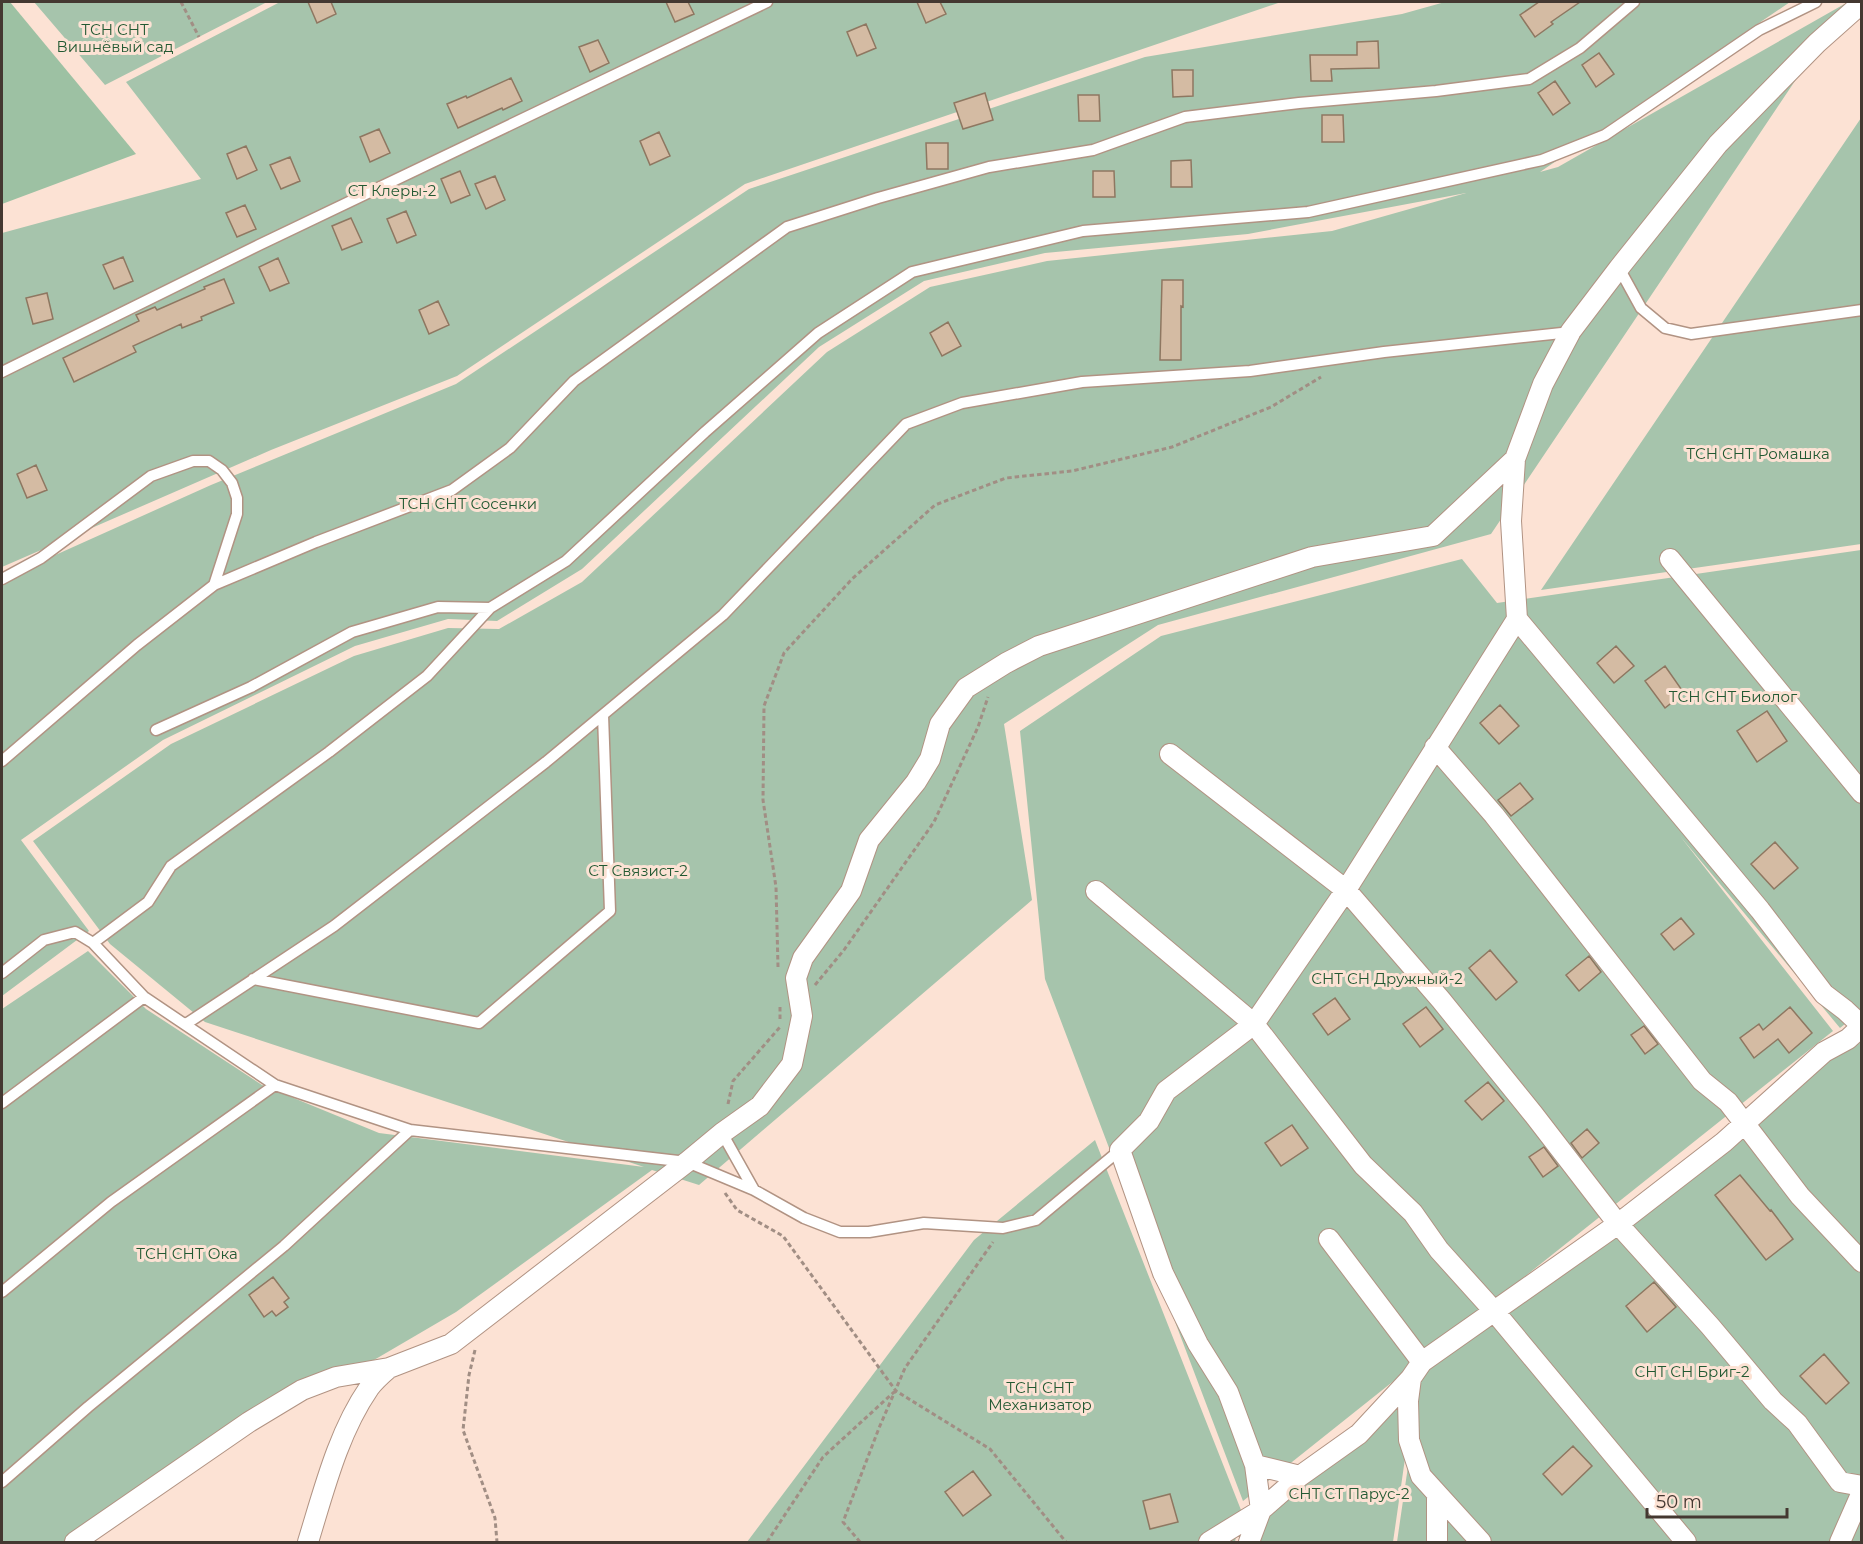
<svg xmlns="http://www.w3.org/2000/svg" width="1863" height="1544" font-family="Montserrat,sans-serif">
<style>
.green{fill:#a6c4ac}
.forest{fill:#9dc1a3}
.building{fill:#d4bba3;stroke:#8e7761;stroke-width:1.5}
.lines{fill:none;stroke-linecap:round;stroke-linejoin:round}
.lane-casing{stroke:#b19383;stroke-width:13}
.street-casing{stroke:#b19383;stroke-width:22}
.path{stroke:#a18e84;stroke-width:3;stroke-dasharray:4.5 3;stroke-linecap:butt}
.lane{stroke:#fff;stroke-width:10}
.street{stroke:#fff;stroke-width:20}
.labels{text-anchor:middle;stroke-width:6;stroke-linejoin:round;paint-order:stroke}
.park-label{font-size:15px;fill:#225932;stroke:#fce2d4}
</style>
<rect width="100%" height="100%" fill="#fce2d4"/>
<path class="green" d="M34 2H267L105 85Z
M280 2H1281L745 184 457 376 271 450 2 567V233L201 179 126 82Z
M1445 2H1790L1540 172 1558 167 1848 2 1491 534 1158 625 1004 724 1032 900 699 1185 652 1170 456 1312 63 1542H2V1009L88 951 146 1009 262 1085 379 1133 644 1167 205 1022 110 944 33 841 171 744 354 656 448 628 499 629 582 582 827 352 930 287 1047 261 1332 231 1466 193 1248 234 1045 253 924 281 819 347 582 569 497 621 448 619 355 646 163 740 21 840 89 931 2 996V579L211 485 456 384 749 189 1145 57 1402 14Z
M1861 118V544L1541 590Z
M1861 550V1011L1840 1028 1680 836 1833 1031 1243 1501 1045 979 1020 731 1161 636 1462 559 1497 603Z
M1861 1019V1542H1397L1422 1370Z
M1095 1140 1241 1510 1235 1542H747L974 1240Z
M1416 1382 1393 1542H1241L1248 1508Z"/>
<path class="forest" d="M2 2H10L136 154 2 204Z"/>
<path class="building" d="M308 2H331L336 14 317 23Z
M666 2H688L694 14 675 22Z
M917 2H940L946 14 926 23Z
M1539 2H1580L1551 22 1553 24 1535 37 1520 15Z
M866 24 876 48 857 56 847 32Z
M598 40 609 63 590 72 579 47Z
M1378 41 1379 68 1331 69 1332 81H1311L1310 55H1357V42Z
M1599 53 1614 74 1596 87 1582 65Z
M1172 70H1193V96L1173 97Z
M511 78 522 101 503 110 502 108 458 128 447 104 466 96 467 98Z
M1555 81 1570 103 1553 115 1538 93Z
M985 93 993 120 963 129 954 103Z
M1078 95H1099L1100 121H1079Z
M1322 115H1343L1344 142H1322Z
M379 129 390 153 370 162 360 137Z
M659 132 670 156 650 165 640 141Z
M926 143H948V169H927Z
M246 146 257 170 237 179 227 154Z
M290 157 300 181 281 189 270 165Z
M1191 160 1192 187H1171V161Z
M460 171 470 195 451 203 441 179Z
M1093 171H1114L1115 197H1093Z
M495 176 505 200 486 209 475 184Z
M245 205 256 229 237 237 226 213Z
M406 211 416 235 397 243 387 219Z
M351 218 362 242 342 250 332 226Z
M123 257 133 281 114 289 103 265Z
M278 258 289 283 270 291 259 267Z
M224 279 234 303 201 317 202 320 182 328 181 324 133 346 136 352 74 382 63 358 139 321 136 315 155 307 157 310 205 289 204 287Z
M1162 280H1183V307L1181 306V360H1160Z
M47 293 53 319 33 324 26 298Z
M438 301 449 325 429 334 419 310Z
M948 322 961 346 942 356 930 333Z
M36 465 47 490 27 498 17 474Z
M1616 646 1634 666 1614 683 1597 663Z
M1665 666 1684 693 1665 708 1645 681Z
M1500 705 1519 726 1499 744 1480 723Z
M1767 711 1787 741 1757 762 1737 731Z
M1520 783 1533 799 1511 816 1498 800Z
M1775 842 1798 868 1774 889 1751 864Z
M1681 918 1694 934 1674 950 1661 934Z
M1490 950 1517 982 1496 1000 1469 968Z
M1589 956 1601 972 1579 991 1566 975Z
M1335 998 1350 1019 1328 1035 1313 1014Z
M1426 1007 1443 1029 1420 1047 1403 1024Z
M1790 1007 1812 1033 1789 1053 1778 1039 1754 1058 1740 1038 1759 1024 1763 1030Z
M1644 1026 1658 1044 1645 1054 1631 1035Z
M1488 1082 1504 1101 1482 1120 1465 1101Z
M1292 1125 1308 1148 1281 1166 1265 1143Z
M1587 1129 1599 1143 1582 1158 1571 1143Z
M1544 1147 1558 1166 1543 1177 1529 1157Z
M1740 1175 1770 1211 1771 1210 1793 1239 1766 1260 1715 1195Z
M273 1277 289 1298 284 1302 288 1307 276 1316 272 1311 264 1317 249 1295Z
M1654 1282 1676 1307 1647 1332 1626 1306Z
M1824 1354 1849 1383 1826 1404 1800 1376Z
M1573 1446 1592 1466 1562 1495 1543 1474Z
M973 1471 991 1495 963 1516 945 1492Z
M1170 1494 1178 1522 1150 1529 1143 1501Z"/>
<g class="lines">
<g class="lane-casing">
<path id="lane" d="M1619 268 1641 308 1665 328 1691 334 1862 310
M2 372 259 245 767 2
M2 579 41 558 151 476 193 461H209L222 470 232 483 237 498V514L214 585
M156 730 251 687 352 632 438 607 490 608
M2 761 137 645 214 585 316 542 452 490 510 448 574 381 787 227 878 198 989 167 1093 150 1185 117 1299 103 1436 91 1529 79 1580 48 1634 2
M93 943 144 997 275 1085 410 1130 687 1162 754 1190 804 1218 840 1232H869L924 1223 1003 1228 1036 1220 1120 1150
M2 973 44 940 75 932 93 943 148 902 171 866 329 752 427 676 490 608 566 561 705 432 818 333 912 272 1083 231 1308 212 1542 160 1605 135 1759 30 1816 2
M253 979 479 1023 610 911 603 715
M186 1024 334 926 546 762 723 615 906 424 962 403 1082 382 1250 371 1384 352 1571 332
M2 1103 144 997
M722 1133 754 1190
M2 1292 111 1202 275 1085
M2 1482 88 1407 284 1246 410 1130"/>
</g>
<g class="street-casing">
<path id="street" d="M1862 3 1817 43 1718 144 1619 268 1571 331 1543 384 1515 459 1511 521 1517 619 1760 910 1824 994 1845 1010 1862 1026
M1670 559 1862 793
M1435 747 1494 815 1702 1081 1728 1102 1800 1196 1862 1262
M1170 754 1346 890 1441 1000 1534 1115 1618 1224 1710 1326 1773 1401 1797 1423 1840 1482 1862 1486
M1096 891 1254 1024 1363 1165 1413 1213 1439 1250 1494 1311 1686 1542
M1329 1239 1422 1362
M1411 1378 1408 1401 1409 1440 1421 1476 1481 1542
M1255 1465 1300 1476
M75 1542 249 1422 302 1390 336 1377 389 1368 451 1344 687 1162 722 1133 760 1106 792 1064 802 1016 796 978 803 958 851 891 869 840 916 782 930 759 940 724 966 688 1006 663 1039 646 1312 557 1433 536 1515 459
M308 1542C324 1490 338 1433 369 1388 375 1380 382 1374 389 1368
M1209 1542 1261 1510 1300 1476 1359 1434 1411 1378 1422 1362 1618 1224 1724 1142 1824 1052 1848 1039 1862 1026
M1249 1542 1261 1510 1255 1465 1228 1392 1198 1344 1163 1273 1120 1150 1149 1121 1166 1091 1254 1024 1346 890 1517 619
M1437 1542V1496
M1840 1542 1862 1492"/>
</g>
<path class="path" d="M181 2 199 37
M778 967 776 887 763 800 764 706 784 653 852 579 935 505 1006 478 1072 471 1172 447 1271 407 1321 377
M815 985 844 950 934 822 978 727 988 697
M780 1007V1021
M728 1104 733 1081 780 1027
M725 1193 737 1210 783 1236 896 1391 990 1449 1066 1542
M475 1350 469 1375 463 1430 495 1518 497 1542
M767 1542 823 1457 894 1392
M860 1542 843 1522 879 1428 905 1368 993 1242"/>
<use href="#lane" class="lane"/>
<use href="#street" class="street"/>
</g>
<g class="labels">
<g class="park-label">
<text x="115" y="35">ТСН СНТ<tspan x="115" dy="17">Вишнёвый сад</tspan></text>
<text x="392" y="196">СТ Клеры-2</text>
<text x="1758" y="459">ТСН СНТ Ромашка</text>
<text x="468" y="509">ТСН СНТ Сосенки</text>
<text x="1733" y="702">ТСН СНТ Биолог</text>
<text x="638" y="876">СТ Связист-2</text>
<text x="1387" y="984">СНТ СН Дружный-2</text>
<text x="187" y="1259">ТСН СНТ Ока</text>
<text x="1692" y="1377">СНТ СН Бриг-2</text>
<text x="1040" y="1393">ТСН СНТ<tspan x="1040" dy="17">Механизатор</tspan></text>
<text x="1349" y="1499">СНТ СТ Парус-2</text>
</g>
</g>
<rect width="1863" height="1544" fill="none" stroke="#443831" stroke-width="6"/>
<path d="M1647 1508v9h140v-9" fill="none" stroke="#443831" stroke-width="3"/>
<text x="1656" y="1508" font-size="18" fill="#443831" stroke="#fce2d4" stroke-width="4.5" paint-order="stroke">50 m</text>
</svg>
